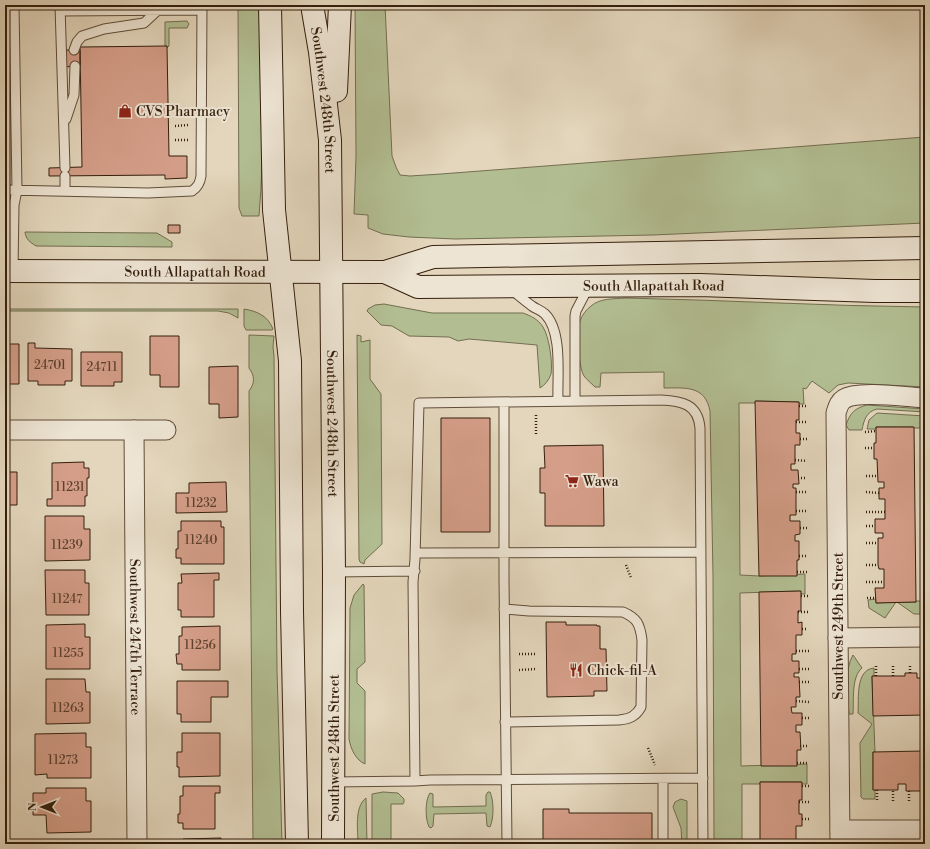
<svg xmlns="http://www.w3.org/2000/svg" width="930" height="849" font-family="'Libre Bodoni',serif">
<style>
.green{fill:#b2be92;stroke:#736e50}
.building{fill:#d59e89;stroke:#341f0d}
.lines{fill:none;stroke-linecap:round;stroke-linejoin:round}
.lane-casing{stroke:#604d39;stroke-width:11}
.street-casing{stroke:#604d39;stroke-width:21}
.secondary-casing{stroke:#341f0d;stroke-width:24}
.path{stroke:#341f0d;stroke-width:2.5;stroke-dasharray:1 2;stroke-linecap:butt}
.lane{stroke:#ede4d3;stroke-width:9}
.street{stroke:#ede4d3;stroke-width:19}
.secondary{stroke:#ede4d3;stroke-width:22}
.labels{text-anchor:middle;stroke-width:4;stroke-linejoin:round;paint-order:stroke}
.number-label{font-size:12px;fill:#5c3f2c}
.street-label{font-size:14px;fill:#341f0d;stroke:#ede4d3}
.poi-label{font-size:14px;fill:#341f0d;stroke:#ede4d3;text-anchor:start}
</style>
<rect width="100%" height="100%" fill="#e3d6bc"/>
<filter id="stains"><feTurbulence type="fractalNoise" baseFrequency=".005" numOctaves="4"/><feColorMatrix values="0 0 0 0 .2 0 0 0 0 .09 0 0 0 0 .02 0 0 0 .5 -.17"/></filter>
<radialGradient id="worn" r=".72"><stop offset=".6" stop-color="#630" stop-opacity="0"/><stop offset="1" stop-color="#630" stop-opacity=".3"/></radialGradient>
<path class="green" d="M355 5H385L392 156 396 167 400 175 410 176 441 174 925 137V223L653 235 455 239 409 237 383 234 368 228V215L354 214 356 156Z
M253 7 259 8C262 76 265 148 259 216H242L239 208 238 8Z
M187 21 189 24 187 28H169V46L167 48V46H165V22Z
M25 232 157 233 172 242V247L36 246C30 242 26 240 25 232Z
M626 298C726 300 825 306 925 307V387L848 383 838 385 829 393 812 381 806 389 803 388 804 404H799V402L756 401 755 403H739L740 575 759 576 805 574V594H801L800 591 740 593 741 766 807 764V784H802L801 782H760V784H742V844H714L713 576 710 411C705 385 685 388 664 388V372L601 373 600 387H595C591 383 587 380 584 376 578 366 577 331 580 321 582 315 586 310 591 306 600 298 614 299 626 298Z
M384 304 432 313H523C531 316 538 319 543 327 549 336 553 363 551 374 549 380 545 385 540 388L537 345 469 339 458 341 449 337 409 336 392 326 381 325 367 311 368 309 375 305Z
M5 309H238V318L229 313 218 311H5Z
M244 309C257 311 268 316 273 329L272 330H246L244 326Z
M249 335 274 336 273 347 274 356 277 670 282 844H253L249 391C255 383 255 376 249 368Z
M357 335 361 336V342L370 340V379L381 394 382 544 365 560 364 564 360 562 359 559Z
M867 405 925 409V412L877 409C866 412 864 420 862 430H849L846 425C850 413 855 408 867 405Z
M877 413 925 416V428H914L913 427H876V429H867L869 420Z
M363 584 364 585 365 662 357 669V683L365 691V764C356 760 351 750 349 739L350 608 354 595Z
M876 599V603L896 602 885 618 869 608 868 600Z
M916 601H925V614H914L897 602H916Z
M853 655 862 668C851 677 854 701 853 714H849C848 698 844 669 853 655Z
M874 668V676L872 677 875 752H873V790H875V799H863L861 797 860 743 872 724 858 713C859 699 855 670 874 668Z
M383 792 398 793 404 799V802L403 804H391V844H372V794Z
M488 792H490C494 801 494 818 490 827L487 826 486 813 434 814 433 826 431 828 429 827C425 818 425 800 430 793L433 794V807L486 806V795Z
M366 798 367 844H358C358 831 354 807 366 798Z
M681 799 687 801V844H682L681 828 673 807 675 802Z
M869 841H925V844H860Z"/>
<path class="building" d="M167 46 169 156H187V178L165 179V175L49 176V168L82 167 80 47Z
M63 50H80V66L63 67Z
M168 225H180V233H168Z
M150 336H179V387H160V375H150Z
M28 343H35V348L72 349V381H65V385H38V381H28Z
M5 344H19V384H9V386H5Z
M81 352H122V382H114V386H81Z
M238 366V417L219 418V404H209V367Z
M755 401 799 402V420H796V433H800V445H795V464H791V470H798L799 484H793V488H796V515H790V521H800V534L795 535V541H799V560H797V576H759Z
M441 418H490V532H441Z
M876 427H914L916 602 876 603 875 588H884V569H879L878 565V538H883V533H875V519H885V499H879V488H884V482H878L877 459H874V443H876Z
M603 445 604 526H545V493H540V468H545L544 446Z
M84 462V468H89V478H87V496H85V506H47V499H52V463Z
M5 472H17V505H9V517H5Z
M226 482 227 512 176 513V493H189V483Z
M45 516H84V529H90V560L45 561Z
M181 521H221V527H224V564H181V558H176V549H178V531H181Z
M45 570H85V583H89V615H46Z
M219 573V580H214V617H181V610H178V583H182L181 574Z
M801 591V611H798V623L802 622V635H796V654H792V661H799V673H794V677H799L800 697H796V707H791L792 713H802V725H796V732H800L801 750H797V766H761L759 592Z
M546 622H566V625H597V626H600V649H606L607 691H594V696L547 697Z
M85 624V637H90V669H46V625Z
M220 626V670H182V664H177L176 654H179V636H182V627Z
M905 673H917V678H925V715L873 716 872 676H905Z
M46 679H85L86 692H90V723L46 724Z
M177 681H228V697H211V722H181V714H177Z
M86 733V747H91V778H47V774L35 775V734Z
M182 733H220V776L179 777V767H177V752H182Z
M924 751H925V788H921V791H906V784H898V790H873V752Z
M760 782H802V800H799V814H802V826H796V844H760Z
M183 786H220V793H215V829H183V823H178V814H180V796H183Z
M46 788H86V801H91V832L47 833 46 815H33V793H46Z
M543 809H569V813H652V844H545V840H543Z
M221 838V844H183V839Z"/>
<g class="lines">
<g class="lane-casing">
<path id="lane" d="M60 5 65 168
M61 11 202 10
M74 50 77 42 82 36 104 29 144 23 158 10
M66 119 74 95 75 66
M65 176V191
M5 190 148 193 192 191C198 187 200 183 201 176L202 5
M13 271 14 205 17 190 14 5
M512 290C518 295 525 301 532 306 536 309 541 310 545 314 563 332 557 377 558 401
M575 401V316L576 311 589 286
M504 402V579L507 844
M415 553 700 552
M334 572 415 571
M504 609 529 611 623 612C637 618 640 624 642 640L641 707C636 716 630 719 619 720L505 722
M663 779V844
M415 781 413 582 415 559 419 403 661 400C682 401 698 404 700 428L703 844
M333 782 415 781 430 780 703 778"/>
</g>
<g class="street-casing">
<g id="street">
<path d="M5 430H166"/>
<path id="s1" d="M134 430 137 844"/>
<path d="M838 638 925 637"/>
<path d="M840 830H925"/>
<path d="M840 844 836 413C838 407 839 402 844 399 857 390 907 397 925 398"/>
</g>
</g>
<g class="secondary-casing">
<g id="secondary">
<path d="M270 5 274 210 290 361 292 611 297 844"/>
<path id="s2" d="M312 5 320 52 330 140 334 572 333 844"/>
<path d="M336 91 340 5"/>
<path id="s3" d="M5 271 385 272 433 257 925 248"/>
<path id="s4" d="M385 272 418 287 700 285 875 291H925"/>
</g>
</g>
<path class="path" d="M175 126 188 125
M175 140H188
M799 406H807
M536 415V434
M796 422H807
M865 432 876 431
M800 439H807
M865 448H874
M795 460 807 461
M866 476H878
M798 478H807
M796 492H807
M866 492 879 493
M796 511H807
M866 512H885
M866 526H875
M800 528H808
M866 543H878
M799 556H808
M626 565 631 578
M866 565H878
M797 572H808
M866 582H884
M801 596H808
M867 598H876
M798 612H808
M802 629H808
M796 651H809
M519 654H536
M876 666V676
M893 666V676
M910 666V673
M799 669H809
M519 670 536 669
M799 682H809
M796 701 809 702
M802 718H809
M800 746H809
M648 748 655 765
M797 763H809
M802 786H810
M877 790V802
M893 801V790
M909 801V791
M799 802H810
M802 819H810
M796 841H810"/>
<use href="#lane" class="lane"/>
<use href="#street" class="street"/>
<use href="#secondary" class="secondary"/>
</g>
<defs>
<g id="shop-bare" transform="scale(1.08)"><path d="M-5-2.5h2.3a2.7 3.5 0 0 1 5.4 0H5L5.5 6h-11ZM-1.5-2.5h3a1.5 2.3 0 0 0-3 0Z" fill="#8f2418" stroke="#ede4d3" stroke-width="2.5" paint-order="stroke"/></g>
<g id="supermarket-bare" transform="scale(1.08)"><path d="M-6-5.5h2.5l.6 2H6L4.5 2H-2.5L-4.4-4H-6ZM-1.5 3.2a1.3 1.3 0 1 0 .1 0ZM3 3.2a1.3 1.3 0 1 0 .1 0Z" fill="#8f2418" stroke="#ede4d3" stroke-width="2.5" paint-order="stroke"/></g>
<g id="restaurant-bare" transform="scale(1.08)"><path d="M-5-6h1v4h1v-4h1v4h1v-4h1v5L-1.5 .5V6h-2V.5L-5-1ZM5-6V6H3V1.5H1.5Q1.5-4 5-6Z" fill="#8f2418" stroke="#ede4d3" stroke-width="2.5" paint-order="stroke"/></g>
</defs>
<g fill-rule="evenodd">
<use href="#shop-bare" x="125" y="111"/>
<use href="#supermarket-bare" x="572" y="481"/>
<use href="#restaurant-bare" x="576" y="670"/>
</g>
<g class="labels">
<g class="number-label">
<text x="50" y="369">24701</text>
<text x="102" y="371">24711</text>
<text x="70" y="491">11231</text>
<text x="201" y="507">11232</text>
<text x="201" y="544">11240</text>
<text x="67" y="549">11239</text>
<text x="67" y="603">11247</text>
<text x="200" y="649">11256</text>
<text x="68" y="657">11255</text>
<text x="68" y="712">11263</text>
<text x="63" y="764">11273</text>
</g>
<g class="street-label">
<text dy="5" stroke="none"><textPath href="#s2" startOffset="96">Southwest 248th Street</textPath></text>
<text dy="5" stroke="none"><textPath href="#s3" startOffset="190">South Allapattah Road</textPath></text>
<text dy="5" stroke="none"><textPath href="#s4" startOffset="272">South Allapattah Road</textPath></text>
<text dy="5" stroke="none"><textPath href="#s2" startOffset="420">Southwest 248th Street</textPath></text>
<text transform="translate(838 626) rotate(-90)" y="5">Southwest 249th Street</text>
<text dy="5" stroke="none"><textPath href="#s1" startOffset="207">Southwest 247th Terrace</textPath></text>
<text transform="translate(334 748) rotate(-90)" y="5">Southwest 248th Street</text>
</g>
<g class="poi-label">
<text x="136" y="116">CVS Pharmacy</text>
<text x="583" y="486">Wawa</text>
<text x="587" y="675">Chick-fil-A</text>
</g>
</g>
<rect width="930" height="849" fill="none" stroke="#e3d6bc" stroke-width="20"/>
<rect x="6" y="6" width="918" height="837" fill="none" stroke="#341f0d" stroke-width="2"/>
<rect x="10" y="10" width="910" height="829" fill="none" stroke="#341f0d"/>
<g transform="translate(42 807) rotate(270)" stroke="#ede4d3" stroke-width="3" paint-order="stroke">
<path d="M0-3L7 15L0 10L-7 15Z" fill="#341f0d"/>
<text y="-6" font-size="11" font-weight="bold" text-anchor="middle" fill="#341f0d">N</text>
</g>
<rect width="100%" height="100%" filter="url(#stains)"/>
<rect width="100%" height="100%" fill="url(#worn)"/>
</svg>
